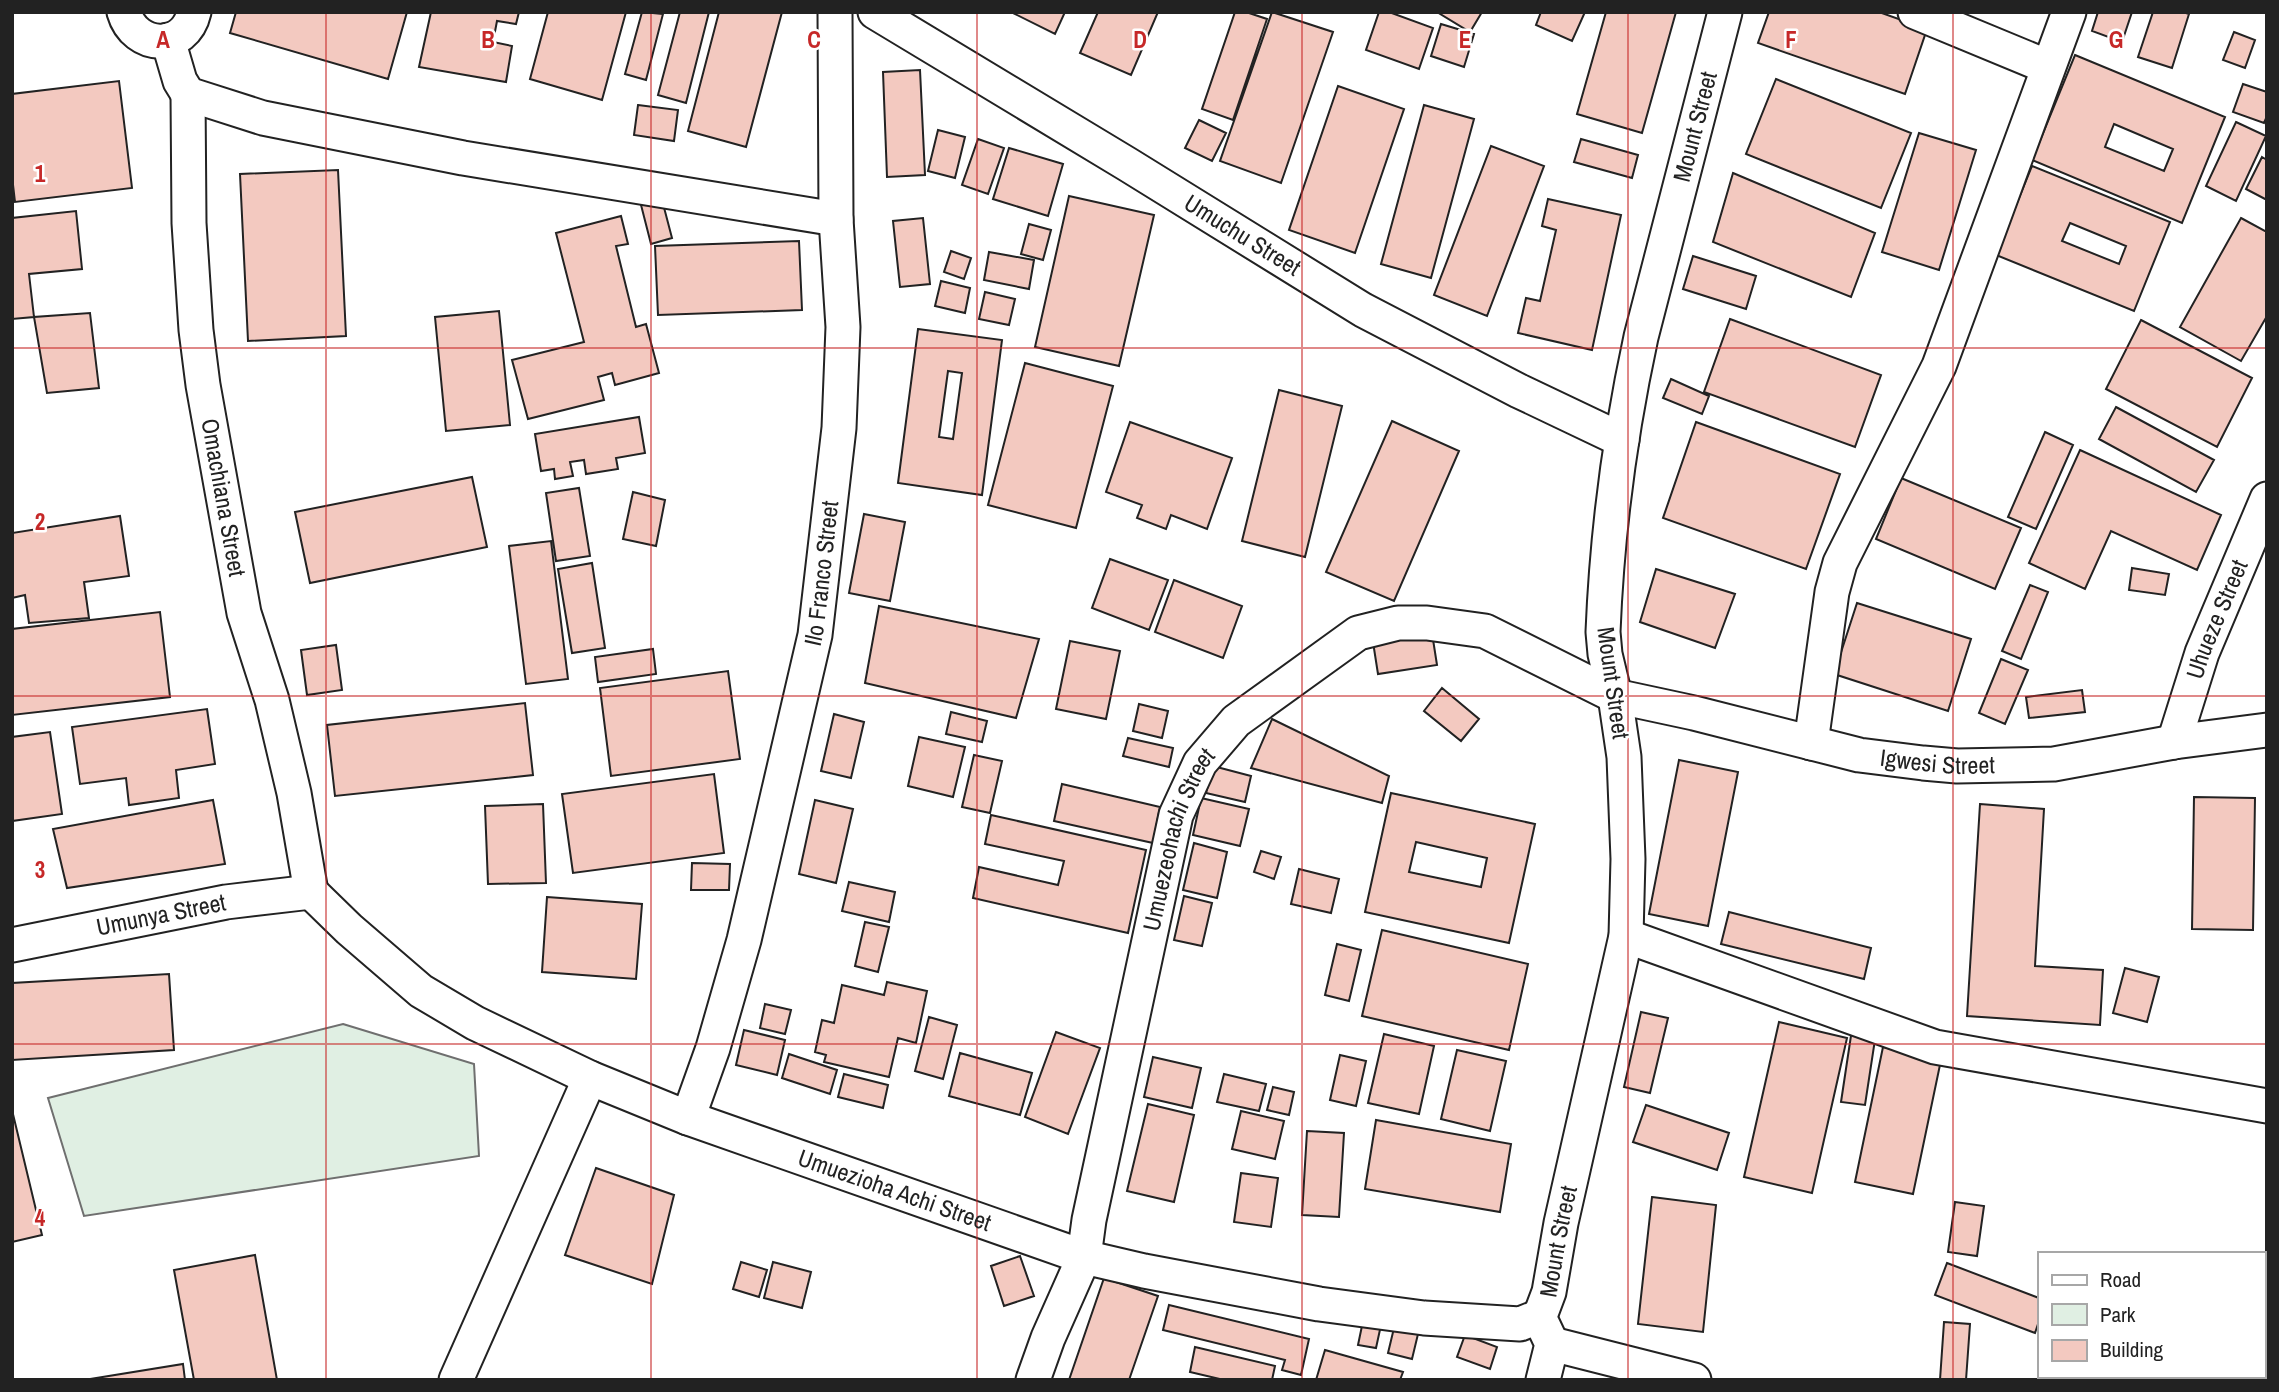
<svg xmlns="http://www.w3.org/2000/svg" width="2279" height="1392" font-family="'Archivo Narrow',sans-serif">
<style>
.green{fill:#e0efe3;stroke:#6f6f6f;stroke-width:2}
.building{fill:#f3c9c0;stroke:#222;stroke-width:2;fill-rule:evenodd}
.lines{fill:none;stroke-linecap:round;stroke-linejoin:round}
.minor-casing{stroke:#222;stroke-width:37}
.minor{stroke:#fff;stroke-width:33}
.grid{fill:none;stroke:#c62828;stroke-width:2;stroke-opacity:0.55}
.labels{text-anchor:middle;stroke-width:5;stroke-linejoin:round;paint-order:stroke}
.street-label{font-size:24px;fill:#222;stroke:#fff}
.grid-label{font-size:23px;text-anchor:middle;font-weight:bold;fill:#c62828;stroke:#fff;stroke-width:5;stroke-linejoin:round;paint-order:stroke}
</style>
<rect width="100%" height="100%" fill="#fff"/>
<path class="green" d="M343 1024 474 1064 479 1156 84 1216 48 1098Z"/>
<path class="building" d="M236 12H407L388 79 230 33Z
M431 12H519L516 24 497 21 493 42 512 46 506 82 419 67Z
M548 12H626L602 100 530 79Z
M642 12 663 14 646 80 625 74Z
M680 12H709L686 103 658 95Z
M719 12H782L746 147 688 131Z
M1011 12H1065L1055 34Z
M1098 12H1158L1131 75 1080 53Z
M1235 12H1246L1267 19 1233 120 1202 109Z
M1272 12 1333 32 1281 183 1220 161Z
M1379 12H1389L1433 28 1419 69 1366 50Z
M1437 12H1482L1470 32Z
M1541 12H1585L1572 41 1536 25Z
M1606 12H1676L1642 133 1577 114Z
M1769 12H1879L1927 29 1905 94 1758 43Z
M2098 12H2132L2122 42 2092 31Z
M2153 12H2183L2189 14 2172 68 2138 57Z
M1441 24 1474 34 1464 67 1431 56Z
M2234 32 2255 40 2245 68 2223 60Z
M2075 55 2225 117 2182 223 2032 160ZM2114 124 2173 149 2164 171 2105 147Z
M920 70 925 175 887 177 883 72Z
M1776 79 1911 133 1881 208 1746 154Z
M119 81 132 188 15 202 12 176V94Z
M2243 84 2267 92V116L2264 123 2233 112Z
M1338 86 1404 109 1355 253 1289 230Z
M638 105 678 110 674 141 634 135Z
M1424 105 1474 119 1431 278 1381 264Z
M1199 120 1226 133 1212 161 1185 148Z
M2236 122 2266 136 2236 201 2206 186Z
M938 130 965 137 955 178 928 171Z
M1919 133 1976 150 1939 270 1882 252Z
M978 139 1004 148 988 194 962 185Z
M1581 139 1638 155 1632 178 1574 162Z
M1491 146 1544 166 1487 316 1434 295Z
M1009 148 1063 164 1048 216 993 199Z
M2262 157 2267 160V200L2246 189Z
M2032 166 2170 222 2134 311 1996 255ZM2070 223 2126 246 2119 264 2062 241Z
M338 170 346 336 248 341 240 174Z
M1733 173 1875 233 1851 297 1713 242Z
M661 196 672 238 651 244 640 201Z
M1069 196 1154 215 1119 366 1035 347Z
M1548 199 1621 215 1592 350 1518 333 1526 298 1540 301 1556 230 1542 226Z
M76 211 82 269 29 274 34 317 12 319V218Z
M621 216 628 244 616 246 636 327 646 324 659 373 615 385 612 373 598 377 604 400 528 419 512 360 584 342 556 233Z
M923 218 930 284 900 287 893 221Z
M2241 218 2267 232V316L2241 361 2180 327Z
M1029 224 1051 230 1043 260 1021 254Z
M799 241 802 310 658 315 655 246Z
M951 251 971 258 964 279 944 272Z
M989 252 1034 260 1029 289 984 280Z
M1693 256 1756 276 1746 309 1683 289Z
M941 281 970 288 965 313 935 306Z
M985 292 1015 299 1009 325 979 319Z
M499 311 510 425 446 431 435 317Z
M90 313 99 388 47 393 34 317Z
M1730 319 1881 375 1855 447 1704 392Z
M2141 320 2252 378 2217 447 2106 389Z
M918 329 1002 340 982 495 898 483ZM948 371 962 373 953 439 939 437Z
M1025 363 1113 386 1076 528 988 505Z
M1671 379 1709 396 1702 414 1663 398Z
M1279 390 1342 406 1305 557 1242 541Z
M2116 407 2214 460 2196 492 2099 439Z
M639 417 645 453 616 458 618 469 586 474 584 460 570 462 573 476 555 479 554 469 541 471 535 434Z
M1392 421 1459 451 1394 601 1326 572Z
M1130 422 1232 458 1207 529 1171 515 1166 529 1137 518 1142 505 1106 492Z
M1696 422 1840 474 1806 569 1663 518Z
M2045 432 2073 445 2036 529 2008 517Z
M2080 450 2221 515 2197 570 2111 531 2085 589 2029 563Z
M472 477 487 547 310 583 295 512Z
M1901 478 2021 528 1995 589 1876 539Z
M579 488 590 556 556 561 546 493Z
M633 492 665 500 656 546 623 539Z
M864 514 905 522 890 601 849 593Z
M120 516 129 576 84 582 89 618 29 623 25 595 12 598V533Z
M551 541 568 679 526 684 509 546Z
M1110 559 1168 580 1149 630 1092 608Z
M592 563 605 648 572 653 558 569Z
M2132 568 2169 574 2165 595 2129 590Z
M1656 569 1735 594 1715 648 1640 622Z
M1174 580 1242 606 1223 658 1155 632Z
M2030 585 2048 592 2021 659 2002 651Z
M1857 603 1971 639 1948 711 1834 674Z
M879 606 1039 639 1016 718 865 683Z
M160 612 170 697 12 715V629Z
M1432 633 1437 665 1378 674 1373 642Z
M1070 641 1120 651 1106 719 1056 709Z
M336 645 342 690 307 695 301 650Z
M653 649 656 674 598 682 595 657Z
M2001 659 2028 670 2005 724 1979 713Z
M728 671 740 759 611 776 600 688Z
M1442 688 1479 719 1461 741 1424 711Z
M2082 690 2085 712 2029 718 2026 697Z
M525 703 533 775 335 796 327 725Z
M1139 704 1168 711 1162 738 1133 731Z
M207 709 215 764 176 770 179 798 129 805 126 778 80 784 72 727Z
M951 712 987 721 982 742 946 734Z
M834 714 864 722 851 778 821 771Z
M1272 719 1389 776 1382 803 1251 768Z
M50 732 62 814 12 821V737Z
M919 737 965 747 953 797 908 786Z
M1128 738 1173 748 1169 767 1123 756Z
M974 755 1002 761 990 813 962 807Z
M1679 760 1738 772 1708 926 1649 914Z
M1213 766 1251 776 1245 802 1206 793Z
M714 774 724 853 573 873 562 794Z
M1062 784 1160 807 1153 843 1054 821Z
M1391 793 1535 824 1509 943 1365 912ZM1416 842 1487 858 1481 887 1409 872Z
M2194 797 2255 798 2253 930 2192 929Z
M1201 798 1249 809 1240 846 1193 835Z
M213 800 225 864 67 888 53 829Z
M815 800 853 809 836 883 799 874Z
M543 804 546 883 488 884 485 806Z
M1980 804 2044 809 2035 966 2103 970 2100 1025 1967 1016Z
M991 815 1146 850 1128 933 973 898 979 867 1058 885 1064 861 985 844Z
M1194 843 1227 852 1217 898 1183 890Z
M1261 851 1281 857 1274 879 1254 872Z
M692 863 730 864 729 890H691Z
M1299 869 1339 879 1331 913 1291 904Z
M849 882 895 892 889 922 842 911Z
M1184 896 1212 903 1202 946 1174 940Z
M547 897 642 904 636 979 542 972Z
M1729 912 1871 948 1864 979 1721 944Z
M865 922 889 927 878 972 855 966Z
M1382 930 1528 964 1509 1050 1362 1016Z
M1337 944 1361 950 1349 1001 1325 995Z
M2125 968 2159 977 2147 1022 2113 1013Z
M169 974 174 1050 12 1060V983Z
M887 982 927 991 916 1043 898 1038 889 1077 824 1062 826 1055 815 1052 822 1020 834 1023 842 985 884 995Z
M765 1004 791 1010 785 1034 760 1028Z
M1641 1012 1668 1018 1650 1093 1624 1087Z
M929 1017 957 1025 943 1079 915 1071Z
M1779 1022 1847 1038 1812 1193 1744 1177Z
M1852 1029 1876 1033 1865 1105 1841 1102Z
M744 1030 785 1040 777 1075 736 1065Z
M1056 1032 1100 1048 1068 1134 1025 1117Z
M1384 1034 1434 1046 1419 1114 1368 1103Z
M1883 1047 1941 1060 1913 1194 1855 1182Z
M1457 1050 1506 1061 1490 1131 1441 1119Z
M960 1053 1032 1073 1020 1115 949 1096Z
M789 1054 837 1070 830 1094 782 1078Z
M1340 1055 1366 1061 1356 1106 1330 1100Z
M1153 1057 1201 1068 1192 1108 1144 1097Z
M844 1074 888 1085 883 1108 838 1097Z
M1224 1074 1266 1084 1259 1111 1217 1102Z
M1273 1087 1294 1092 1289 1115 1267 1110Z
M1148 1104 1194 1115 1174 1202 1127 1191Z
M1646 1105 1729 1133 1717 1170 1633 1142Z
M12 1110 42 1235 12 1242Z
M1241 1111 1284 1121 1275 1159 1232 1149Z
M1376 1120 1511 1144 1500 1212 1365 1189Z
M1307 1131 1344 1133 1339 1217 1302 1215Z
M596 1168 674 1195 652 1284 565 1255Z
M1241 1173 1278 1178 1271 1227 1234 1222Z
M1652 1197 1716 1205 1703 1332 1638 1324Z
M1955 1202 1984 1206 1977 1256 1948 1252Z
M255 1255 277 1380H194L174 1270Z
M1020 1256 1034 1296 1004 1306 991 1266Z
M741 1262 767 1270 759 1297 733 1289Z
M773 1262 811 1272 802 1308 764 1298Z
M1947 1263 2039 1298V1321L2035 1333 1935 1295Z
M1104 1278 1158 1296 1129 1380H1069Z
M1169 1305 1309 1339 1301 1375 1282 1370 1285 1360 1163 1330Z
M1363 1321 1381 1325 1376 1348 1358 1345Z
M1944 1322 1970 1324 1966 1380H1940Z
M1394 1328 1418 1334 1412 1359 1388 1353Z
M1465 1335 1497 1347 1490 1369 1457 1357Z
M1195 1347 1275 1366 1272 1380H1224L1190 1372Z
M1325 1350 1403 1372 1400 1380H1316Z
M183 1364 185 1380H84Z
M2063 1376H2139L2138 1380H2062Z
M2151 1376H2213L2212 1380H2150Z"/>
<g class="lines">
<g class="minor-casing">
<g id="minor">
<path d="M124 12C135 50 185 52 194 12"/>
<path id="s1" d="M875 12 1127 164 1363 310 1519 391 1622 440"/>
<path d="M1915 12 2048 67"/>
<path d="M168 40 180 81 188 94 263 118 463 158 836 219"/>
<path id="s2" d="M188 94 189 223 196 330 203 385 244 613 272 700 294 793 311 892"/>
<path id="s3" d="M2174 742 2202 653 2267 499"/>
<path d="M1811 743 1832 592 1840 563 1939 366 2069 12"/>
<path id="s4" d="M311 892 349 929 421 991 475 1023 590 1078 688 1118 1084 1257 1144 1271 1319 1304 1424 1318 1520 1324 1540 1316"/>
<path d="M1626 936 1935 1047 2267 1106"/>
<path id="s5" d="M12 945 226 902 311 892"/>
<path id="s6" d="M688 1118 713 1048 744 940 815 635 839 428 843 327 836 219 835 12"/>
<path id="s7" d="M1540 1316 1549 1292 1561 1223 1626 936 1628 859 1624 757 1615 696 1605 654 1603 632C1607 532 1620 434 1641 337L1725 12"/>
<path d="M1543 1325 1552 1344 1543 1380"/>
<path d="M1552 1344 1694 1380"/>
<path d="M456 1380 590 1078"/>
<path id="s8" d="M1033 1380 1048 1338 1084 1257 1089 1220 1176 815 1200 763 1236 721 1358 633 1398 623H1427L1485 631 1615 696 1694 713 1859 755 1923 763 1957 766 2054 764 2174 742 2267 730"/>
</g>
</g>
<use href="#minor" class="minor"/>
</g>
<path class="grid" d="M326 12V1380M651 12V1380M977 12V1380M1302 12V1380M1628 12V1380M1953 12V1380M12 348H2267M12 696H2267M12 1044H2267"/>
<g class="labels">
<g class="street-label">
<text dy="8" stroke="none"><textPath href="#s7" startOffset="1211">Mount Street</textPath></text>
<text dy="8" stroke="none"><textPath href="#s1" startOffset="430">Umuchu Street</textPath></text>
<text dy="8" stroke="none"><textPath href="#s2" startOffset="406">Omachiana Street</textPath></text>
<text dy="8" stroke="none"><textPath href="#s6" startOffset="562">Ilo Franco Street</textPath></text>
<text dy="8" stroke="none"><textPath href="#s3" startOffset="130">Uhueze Street</textPath></text>
<text transform="translate(1613 683) rotate(82)" y="8">Mount Street</text>
<text dy="8" stroke="none"><textPath href="#s8" startOffset="1452">Igwesi Street</textPath></text>
<text dy="8" stroke="none"><textPath href="#s8" startOffset="562">Umuezeohachi Street</textPath></text>
<text dy="8" stroke="none"><textPath href="#s5" startOffset="152">Umunya Street</textPath></text>
<text dy="8" stroke="none"><textPath href="#s4" startOffset="663">Umuezioha Achi Street</textPath></text>
<text dy="8" stroke="none"><textPath href="#s7" startOffset="77">Mount Street</textPath></text>
</g>
</g>
<g class="grid-label">
<text x="163" y="48">A</text>
<text x="488" y="48">B</text>
<text x="814" y="48">C</text>
<text x="1140" y="48">D</text>
<text x="1465" y="48">E</text>
<text x="1791" y="48">F</text>
<text x="2116" y="48">G</text>
<text x="40" y="182">1</text>
<text x="40" y="530">2</text>
<text x="40" y="878">3</text>
<text x="40" y="1226">4</text>
</g>
<rect width="2279" height="1392" fill="none" stroke="#222222" stroke-width="28"/>
<rect x="2038" y="1252" width="228" height="126" fill="#ffffff" stroke="#a7a7a7" stroke-width="2"/>
<rect x="2052" y="1275" width="35" height="10" fill="#ffffff" stroke="#a7a7a7" stroke-width="2"/>
<text x="2100" y="1287" font-size="21" fill="#222222">Road</text>
<rect x="2052" y="1304" width="35" height="21" fill="#e0efe3" stroke="#a7a7a7" stroke-width="2"/>
<text x="2100" y="1322" font-size="21" fill="#222222">Park</text>
<rect x="2052" y="1340" width="35" height="21" fill="#f3c9c0" stroke="#a7a7a7" stroke-width="2"/>
<text x="2100" y="1357" font-size="21" fill="#222222">Building</text>
</svg>
